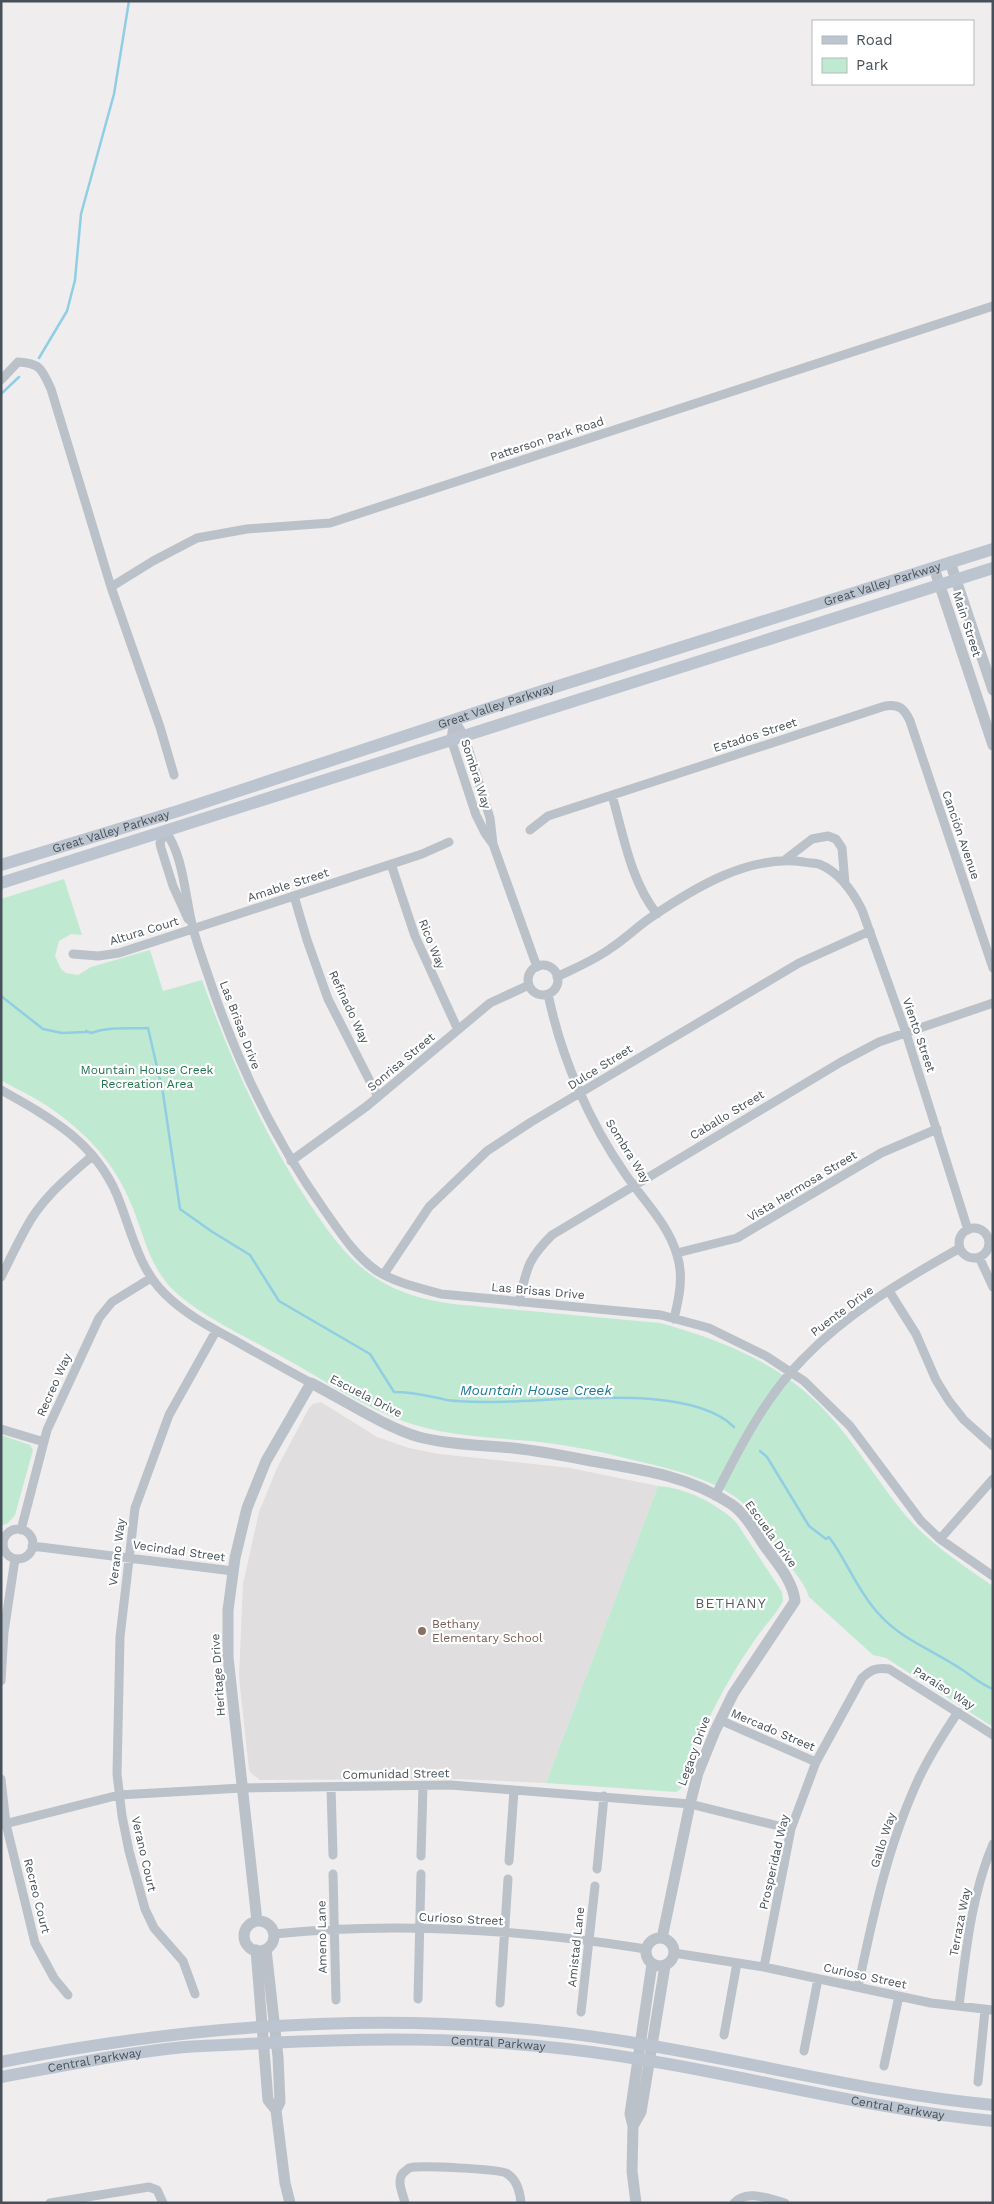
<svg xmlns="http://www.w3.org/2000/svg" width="994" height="2204" font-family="'Work Sans',sans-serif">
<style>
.education{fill:#e0dede}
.green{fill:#bfead1}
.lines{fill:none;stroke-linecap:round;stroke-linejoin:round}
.stream{stroke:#90cee3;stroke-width:2.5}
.minor{stroke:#bac1c8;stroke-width:9}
.tertiary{stroke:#bac1c8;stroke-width:11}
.secondary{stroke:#bcc5cf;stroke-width:12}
.education-dot{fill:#8d6e63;stroke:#fff;stroke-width:2}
.labels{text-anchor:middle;stroke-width:4.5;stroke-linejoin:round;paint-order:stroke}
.street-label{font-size:12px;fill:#475058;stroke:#fff}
.park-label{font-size:12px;fill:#1f724c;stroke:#fff}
.education-label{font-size:12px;fill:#785e54;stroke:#fff;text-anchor:start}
.water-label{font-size:14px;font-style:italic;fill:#1a7a99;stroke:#fff}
.neighbourhood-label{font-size:14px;letter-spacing:1px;fill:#5a5d61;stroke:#fff}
</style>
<rect width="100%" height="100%" fill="#efeded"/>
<path class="education" d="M321 1402 377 1437 409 1448 439 1454 570 1468 658 1486 546 1783 458 1779 260 1780 252 1774 249 1770 239 1677 243 1584 259 1512 277 1468 309 1408 313 1404Z"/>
<path class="green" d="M64 879 82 935 71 934 59 941 55 956 61 969 66 973 78 975 91 967 150 950 163 991 202 980C230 1058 263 1133 309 1203 328 1231 346 1258 374 1277 398 1293 424 1300 453 1304L660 1323C711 1337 762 1356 803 1390 844 1424 869 1470 902 1511 927 1542 961 1564 993 1586V1727L886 1658 873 1655 809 1597C804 1580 788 1566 779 1551 766 1531 754 1510 734 1496 704 1476 667 1468 633 1460 595 1450 558 1443 518 1440 473 1436 430 1434 388 1415 353 1400 319 1377 286 1359 251 1339 190 1312 166 1282 146 1257 142 1227 129 1199 111 1157 79 1126 41 1102 28 1094 14 1088 1 1080V899Z
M1 1435 30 1445 33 1450 15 1515 8 1523 1 1526Z
M658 1486C686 1488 716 1503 736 1522L782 1592 783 1601C776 1615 763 1627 754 1641 733 1671 715 1704 700 1738 694 1751 690 1786 676 1792L546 1783Z"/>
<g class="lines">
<path class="stream" d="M39 358 67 311 75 280 81 214 114 94 129 1
M1 394 19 377
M1 996 43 1029 62 1033 86 1032V1031L91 1033C110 1026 129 1029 148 1028L163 1093 180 1209 211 1231 250 1255 279 1301 370 1354 394 1392C415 1392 427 1396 447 1400 461 1402 478 1402 492 1402 553 1402 689 1382 734 1427
M760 1451 767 1457 809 1526 826 1539 829 1537C847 1561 857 1590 878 1613 900 1639 933 1650 961 1669 972 1676 980 1684 993 1689"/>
<path class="minor" d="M1 380 18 362C41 363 42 370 51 389L111 587 160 727 174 775
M111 587 153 561 197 538 247 529 330 523 993 306
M454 720 464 735 490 818 493 844 537 967
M454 720 451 739 476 815 485 833 493 844
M612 795C623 834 631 882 657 914
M530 830 548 816 885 706C899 704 904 708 910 721L993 968
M165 831C184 855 185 899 193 928 197 944 203 960 208 975 236 1060 273 1138 325 1211 340 1232 355 1256 377 1271 396 1283 420 1288 441 1294L661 1315 709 1328 766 1356 804 1381 850 1426 921 1521 940 1539 993 1576
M165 831 160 843 161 848 173 886 188 919
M786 859 812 839 828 836 836 839 842 848 845 884
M391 864 415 936 458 1030
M294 896 307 940 328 999 378 1097
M73 954 98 956 119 953 422 854 449 842
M528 980a15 15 0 1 1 30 0a15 15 0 1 1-30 0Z
M557 977C575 968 595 960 611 948 625 939 637 927 650 918 694 888 749 854 804 862 808 863 815 863 819 864 839 872 853 892 862 910L906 1033 968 1230
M548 994C561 1057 589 1122 626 1175 644 1201 668 1224 677 1255 684 1276 679 1298 674 1319
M1 1090C49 1117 94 1141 117 1195 131 1229 138 1268 165 1294 185 1314 210 1327 234 1340 260 1355 285 1369 311 1383
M291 1161 367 1106 490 1003 529 985
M959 1243a15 15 0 1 1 30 0a15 15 0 1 1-30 0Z
M677 1253 737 1238 881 1153 937 1129
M979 1257 993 1287
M384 1274 429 1207 487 1151 531 1122 799 963 870 931
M1 1277C9 1261 17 1244 26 1228 41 1199 67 1178 91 1157
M889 1291 916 1334 936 1380 949 1401 964 1420 993 1446
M519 1302C527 1268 527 1260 552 1235L841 1062 879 1042 993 1003
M1 1429 44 1442
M715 1496C739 1449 765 1397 803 1359 847 1313 905 1279 960 1248
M3 1544a15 15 0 1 1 30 0a15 15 0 1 1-30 0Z
M21 1530 47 1430 99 1318 112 1302 151 1278
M940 1539 993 1479
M32 1546 233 1571
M1 1681 4 1632 15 1559
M720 1720 816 1762
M1 1779 6 1824 35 1943 54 1978 68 1995
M331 1787 333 1855
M1 1825 119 1795 242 1788 450 1785 690 1804 791 1829
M421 1856 423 1786
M509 1861 514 1790
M597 1869 604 1796
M333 1874 336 2000
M274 1934C397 1921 524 1930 646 1949
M674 1953 764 1967 931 2003 993 2010
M764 1967 791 1829 816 1762 862 1678C871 1670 876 1667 889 1669L993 1735
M858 1987C873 1916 888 1844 919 1778 930 1755 944 1733 958 1712
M195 1994 183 1961 154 1928 145 1909 129 1851 122 1816 117 1774 120 1637 135 1508 169 1415 216 1331
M418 1999 421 1874
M500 2003 508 1879
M959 2006C966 1951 971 1896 993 1844
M581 2012 595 1886
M724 2035 737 1963
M804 2051 818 1979
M884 2066 899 1996
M978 2082 985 2010
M50 2203 149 2187 157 2190 163 2203
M405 2203C403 2194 396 2181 403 2173 404 2172 408 2169 409 2168 419 2165 497 2169 506 2173 517 2179 520 2191 521 2203
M734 2203C747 2189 769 2199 785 2203"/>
<path class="tertiary" d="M950 562 993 690
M934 568 993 745
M257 1921 228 1657V1610L235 1558 247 1508 266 1461 311 1383C344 1400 385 1427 419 1437 450 1445 482 1445 513 1448 539 1451 566 1456 591 1461 639 1469 690 1476 731 1504 746 1514 756 1534 766 1548 777 1563 793 1581 795 1601L733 1694 715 1731 698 1773 690 1804 662 1938
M244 1936a15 15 0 1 1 30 0a15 15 0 1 1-30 0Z
M646 1952a14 14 0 1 1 28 0a14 14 0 1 1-28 0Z
M266 1949 278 2057 280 2102 276 2110
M256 1950 268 2100 276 2110 285 2183 290 2203
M633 2126 641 2112 665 1966
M636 2203 632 2171 633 2126 630 2114 652 1964"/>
<g class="secondary">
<path id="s1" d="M1 865 178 811 517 699 993 549"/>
<path d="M1 883 993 568"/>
<path d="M1 2062C203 2022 413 2009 616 2040 742 2059 866 2093 993 2105"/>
<path id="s2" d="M1 2077C62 2066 123 2053 185 2047 212 2045 238 2045 265 2043 366 2038 466 2037 567 2049 710 2065 849 2107 993 2121"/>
</g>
</g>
<circle class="education-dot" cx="422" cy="1631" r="5"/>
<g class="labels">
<g class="street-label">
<text transform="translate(547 439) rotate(-18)" y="4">Patterson Park Road</text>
<text dy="4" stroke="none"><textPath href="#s1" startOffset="925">Great Valley Parkway</textPath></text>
<text transform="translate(967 624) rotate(72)" y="4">Main Street</text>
<text dy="4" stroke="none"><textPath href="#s1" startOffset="520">Great Valley Parkway</textPath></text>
<text transform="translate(755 735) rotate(-18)" y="4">Estados Street</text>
<text transform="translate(476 774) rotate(72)" y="4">Sombra Way</text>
<text dy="4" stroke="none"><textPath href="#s1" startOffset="115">Great Valley Parkway</textPath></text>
<text transform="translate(961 835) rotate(71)" y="4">Canción Avenue</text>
<text transform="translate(288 885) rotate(-18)" y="4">Amable Street</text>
<text transform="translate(144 931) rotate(-17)" y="4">Altura Court</text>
<text transform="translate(432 944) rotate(68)" y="4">Rico Way</text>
<text transform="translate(349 1007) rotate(65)" y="4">Refinado Way</text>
<text transform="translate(240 1025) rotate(69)" y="4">Las Brisas Drive</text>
<text transform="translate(919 1035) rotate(71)" y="4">Viento Street</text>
<text transform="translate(401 1062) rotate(-40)" y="4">Sonrisa Street</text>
<text transform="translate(600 1067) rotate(-32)" y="4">Dulce Street</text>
<text transform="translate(727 1115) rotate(-31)" y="4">Caballo Street</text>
<text transform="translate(628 1151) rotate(58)" y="4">Sombra Way</text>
<text transform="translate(802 1186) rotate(-31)" y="4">Vista Hermosa Street</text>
<text transform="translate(538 1291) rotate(5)" y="4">Las Brisas Drive</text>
<text transform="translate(842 1311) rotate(-37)" y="4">Puente Drive</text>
<text transform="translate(54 1385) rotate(-66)" y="4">Recreo Way</text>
<text transform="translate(366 1396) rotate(27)" y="4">Escuela Drive</text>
<text transform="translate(771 1534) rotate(54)" y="4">Escuela Drive</text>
<text transform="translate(179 1551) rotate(8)" y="4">Vecindad Street</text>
<text transform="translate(117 1552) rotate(-83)" y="4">Verano Way</text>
<text transform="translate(218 1675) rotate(-94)" y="4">Heritage Drive</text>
<text transform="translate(944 1688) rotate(32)" y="4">Paraíso Way</text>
<text transform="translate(773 1730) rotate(23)" y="4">Mercado Street</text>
<text transform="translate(694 1751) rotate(-70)" y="4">Legacy Drive</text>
<text transform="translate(396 1774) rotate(-1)" y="4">Comunidad Street</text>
<text transform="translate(883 1840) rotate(-72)" y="4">Gallo Way</text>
<text transform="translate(144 1854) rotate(77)" y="4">Verano Court</text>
<text transform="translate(774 1862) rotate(-77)" y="4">Prosperidad Way</text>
<text transform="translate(37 1896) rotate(76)" y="4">Recreo Court</text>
<text transform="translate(461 1919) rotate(3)" y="4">Curioso Street</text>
<text transform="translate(960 1922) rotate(-79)" y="4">Terraza Way</text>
<text transform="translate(322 1937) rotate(-91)" y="4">Ameno Lane</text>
<text transform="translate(576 1947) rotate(-84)" y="4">Amistad Lane</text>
<text transform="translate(865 1976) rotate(12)" y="4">Curioso Street</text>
<text dy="4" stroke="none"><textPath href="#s2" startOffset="500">Central Parkway</textPath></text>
<text dy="4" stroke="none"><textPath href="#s2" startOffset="95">Central Parkway</textPath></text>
<text dy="4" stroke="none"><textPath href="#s2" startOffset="905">Central Parkway</textPath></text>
</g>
<g class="park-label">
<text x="147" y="1074">Mountain House Creek<tspan x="147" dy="14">Recreation Area</tspan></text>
</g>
<g class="education-label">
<text x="432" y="1628">Bethany<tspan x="432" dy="14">Elementary School</tspan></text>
</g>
<g class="water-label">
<text x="536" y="1395">Mountain House Creek</text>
</g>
<g class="neighbourhood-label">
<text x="731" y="1608">BETHANY</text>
</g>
</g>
<rect width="994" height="2204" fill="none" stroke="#475058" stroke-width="5"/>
<rect x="812" y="20" width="162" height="65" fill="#ffffff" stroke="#b5b9bc"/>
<rect x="822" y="36" width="25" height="8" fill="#bcc5cf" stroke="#b5b9bc"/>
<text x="856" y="45" font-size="15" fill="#475058">Road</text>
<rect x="822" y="58" width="25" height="15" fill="#bfead1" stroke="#b5b9bc"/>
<text x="856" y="70" font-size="15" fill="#475058">Park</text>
</svg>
